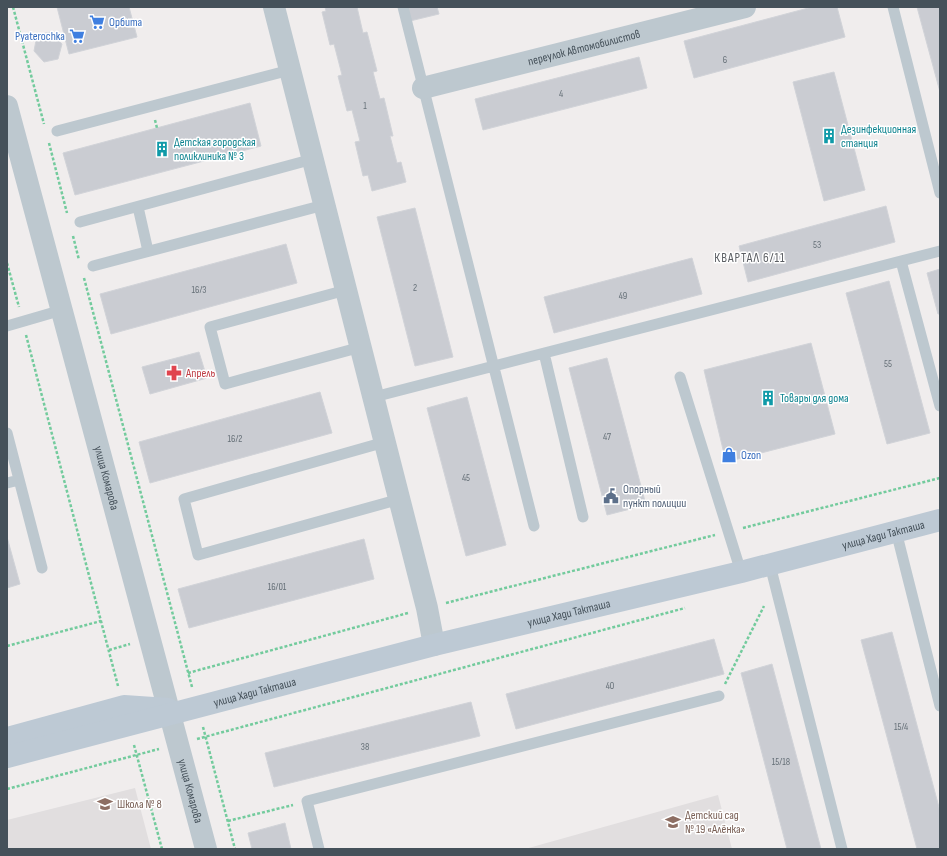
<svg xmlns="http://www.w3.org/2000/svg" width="947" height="856" font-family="'Sofia Sans Condensed',sans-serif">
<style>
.education{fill:#e1dedf}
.building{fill:#caccd2;stroke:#d1d3d8}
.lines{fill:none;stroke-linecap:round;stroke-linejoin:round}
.path{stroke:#73cb9d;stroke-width:2.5;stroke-dasharray:3 2;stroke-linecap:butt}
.service{stroke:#bdc8cf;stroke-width:11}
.minor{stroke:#bdc8cf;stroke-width:22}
.tertiary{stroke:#bdc8cf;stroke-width:22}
.secondary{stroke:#bdc9d4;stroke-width:22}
.labels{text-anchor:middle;stroke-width:3;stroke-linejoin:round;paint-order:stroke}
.number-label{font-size:10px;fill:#667078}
.shop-label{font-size:12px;fill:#366cbe;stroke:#fff;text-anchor:start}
.street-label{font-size:12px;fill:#45515a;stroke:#fff}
.culture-label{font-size:12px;fill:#0d838f;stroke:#fff;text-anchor:start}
.health-label{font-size:12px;fill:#be3a42;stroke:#fff;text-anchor:start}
.service-label{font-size:12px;fill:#4e5e75;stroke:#fff;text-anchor:start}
.education-label{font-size:12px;fill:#785e54;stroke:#fff;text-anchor:start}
.neighbourhood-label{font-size:13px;letter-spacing:1px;fill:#5a5d62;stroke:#fff}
</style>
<rect width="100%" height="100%" fill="#f0eded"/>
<path class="education" d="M135 788 151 849H7V820Z
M718 795 732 849H525Z"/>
<path class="building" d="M57 7H129L137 37 69 54Z
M325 7H357L363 33 367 32 377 71 373 72 380 99 384 98 393 136H390L397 163 401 162 406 182 372 191 368 175 363 176 355 142 360 141 352 110 347 111 338 76 342 75 334 44 330 45 322 12 326 11Z
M407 7H437L439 14 410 21Z
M812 7H837L845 37 694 78 684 41Z
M917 7H940V92Z
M51 32 62 44 58 59 44 62 34 51 37 35Z
M639 57 647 88 483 130 475 99Z
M834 72 865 190 824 201 793 82Z
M250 103 261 146 75 195 63 153Z
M886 206 895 242 748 282 739 246Z
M415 208 453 357 415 366 377 217Z
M286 244 297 283 111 334 100 294Z
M692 258 702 294 554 333 544 297Z
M940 269V314H938L927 273Z
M889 281 930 433 887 444 846 293Z
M811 343 835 434 726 462 704 370Z
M199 352 207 378 150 394 142 367Z
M607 358 646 505 607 515 569 368Z
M320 392 332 433 150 483 139 442Z
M467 397 506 545 466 556 427 408Z
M7 537 20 584 7 588Z
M364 539 374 579 189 628 178 589Z
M892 632 940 811V849H917L861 640Z
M714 639 724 674 516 729 506 694Z
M772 664 821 849H787L741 673Z
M471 702 480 736 274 787 265 753Z
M285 823 291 849H252L248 833Z"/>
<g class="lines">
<path class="path" d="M13 7 44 124
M155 120 157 128
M49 143 67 213
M73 236 79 260
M7 263 19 307
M84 278 192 687
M26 335 118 686
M743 528 940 478
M446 603 715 535
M7 646 101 621
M109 650 130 644
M188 673 408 613
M725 684 764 606
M203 727 235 849
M197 739 685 608
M134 745 162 849
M7 789 159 749
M228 821 293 805"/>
<path class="service" d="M403 7 534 526
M893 7 940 193
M57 131 290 70
M138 207 148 251
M80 222 313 159
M901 261 940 406
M93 266 324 205
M346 290 210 327 225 384 361 347
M7 326 62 310
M544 353 583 517
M680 377 741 572
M374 397 940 251
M7 433 42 568
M385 442 184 499 198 555 400 499
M7 483 19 480
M896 531 940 706
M770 565 842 849
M319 849 307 801 719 696"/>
<g class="minor">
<path d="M274 7 427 608 434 645"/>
<path id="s1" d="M423 88 745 7"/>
</g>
<path class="tertiary" id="s2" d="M7 106 206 849"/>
<g class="secondary">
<path d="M7 738 124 706 168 709"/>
<path id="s3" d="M7 757 434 645 741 572 940 520"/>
</g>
</g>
<defs>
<g id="supermarket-bare" transform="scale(1.2)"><path d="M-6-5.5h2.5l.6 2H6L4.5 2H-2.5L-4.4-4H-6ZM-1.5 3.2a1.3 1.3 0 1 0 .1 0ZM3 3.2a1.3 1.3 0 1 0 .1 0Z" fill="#3f7fe0" stroke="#fff" stroke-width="2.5" paint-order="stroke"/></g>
<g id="building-bare" transform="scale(1.2)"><path d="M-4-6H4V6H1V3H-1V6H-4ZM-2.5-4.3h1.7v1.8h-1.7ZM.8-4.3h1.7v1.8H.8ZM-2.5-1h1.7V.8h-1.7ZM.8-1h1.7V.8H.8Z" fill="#0f9aa8" stroke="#fff" stroke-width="2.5" paint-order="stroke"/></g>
<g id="pharmacy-bare" transform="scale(1.2)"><path d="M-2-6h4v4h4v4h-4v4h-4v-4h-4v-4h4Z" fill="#e0444e" stroke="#fff" stroke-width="2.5" paint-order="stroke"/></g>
<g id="shop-bare" transform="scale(1.2)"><path d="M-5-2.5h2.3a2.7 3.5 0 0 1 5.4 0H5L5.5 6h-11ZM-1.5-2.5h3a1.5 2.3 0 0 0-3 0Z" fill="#3f7fe0" stroke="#fff" stroke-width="2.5" paint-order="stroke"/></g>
<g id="civic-bare" transform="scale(1.2)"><path d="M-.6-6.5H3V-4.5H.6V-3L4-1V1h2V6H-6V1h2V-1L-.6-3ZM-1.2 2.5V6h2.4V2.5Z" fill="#5c6f8a" stroke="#fff" stroke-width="2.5" paint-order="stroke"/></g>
<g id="school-bare" transform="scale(1.2)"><path d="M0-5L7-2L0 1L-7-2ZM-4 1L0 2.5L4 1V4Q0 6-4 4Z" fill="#8d6e63" stroke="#fff" stroke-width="2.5" paint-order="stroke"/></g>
</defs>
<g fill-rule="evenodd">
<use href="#supermarket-bare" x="97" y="22"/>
<use href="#supermarket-bare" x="77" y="36"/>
<use href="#building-bare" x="829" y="136"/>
<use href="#building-bare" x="162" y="149"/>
<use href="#pharmacy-bare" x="174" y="373"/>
<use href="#building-bare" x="768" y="398"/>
<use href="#shop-bare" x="729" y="455"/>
<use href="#civic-bare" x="611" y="496"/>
<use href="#school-bare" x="105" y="804"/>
<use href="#school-bare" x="673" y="822"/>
</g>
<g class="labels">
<g class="number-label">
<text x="725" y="63">6</text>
<text x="561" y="97">4</text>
<text x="365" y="109">1</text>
<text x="817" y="248">53</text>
<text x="415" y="291">2</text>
<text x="199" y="293">16/3</text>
<text x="623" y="299">49</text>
<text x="888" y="367">55</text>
<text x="607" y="440">47</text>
<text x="235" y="442">16/2</text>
<text x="466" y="481">45</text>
<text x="277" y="590">16/01</text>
<text x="610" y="689">40</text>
<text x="901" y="730">15/4</text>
<text x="365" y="750">38</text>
<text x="781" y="765">15/18</text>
</g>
<g class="shop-label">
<text x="109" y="26">Орбита</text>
<text x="65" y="40" text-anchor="end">Pyaterochka</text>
<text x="741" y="459">Ozon</text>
</g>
<g class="street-label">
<text dy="4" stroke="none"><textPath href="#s1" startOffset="166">переулок Автомобилистов</textPath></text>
<text dy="4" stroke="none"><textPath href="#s2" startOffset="385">улица Комарова</textPath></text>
<text dy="4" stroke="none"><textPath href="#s3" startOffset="904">улица Хади Такташа</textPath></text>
<text dy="4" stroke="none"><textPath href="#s3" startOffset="580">улица Хади Такташа</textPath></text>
<text dy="4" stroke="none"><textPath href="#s3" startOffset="256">улица Хади Такташа</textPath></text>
<text dy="4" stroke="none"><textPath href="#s2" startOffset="709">улица Комарова</textPath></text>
</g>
<g class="culture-label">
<text x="841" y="133">Дезинфекционная<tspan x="841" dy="14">станция</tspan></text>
<text x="174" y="146">Детская городская<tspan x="174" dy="14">поликлиника № 3</tspan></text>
<text x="780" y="402">Товары для дома</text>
</g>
<g class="health-label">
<text x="186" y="377">Апрель</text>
</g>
<g class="service-label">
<text x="623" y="493">Опорный<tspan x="623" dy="14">пункт полиции</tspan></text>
</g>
<g class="education-label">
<text x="117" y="808">Школа № 8</text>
<text x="685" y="819">Детский сад<tspan x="685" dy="14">№ 19 «Алёнка»</tspan></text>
</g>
<g class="neighbourhood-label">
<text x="750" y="262">КВАРТАЛ 6/11</text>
</g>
</g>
<rect width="947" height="856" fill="none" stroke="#45515a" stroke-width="16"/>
</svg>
